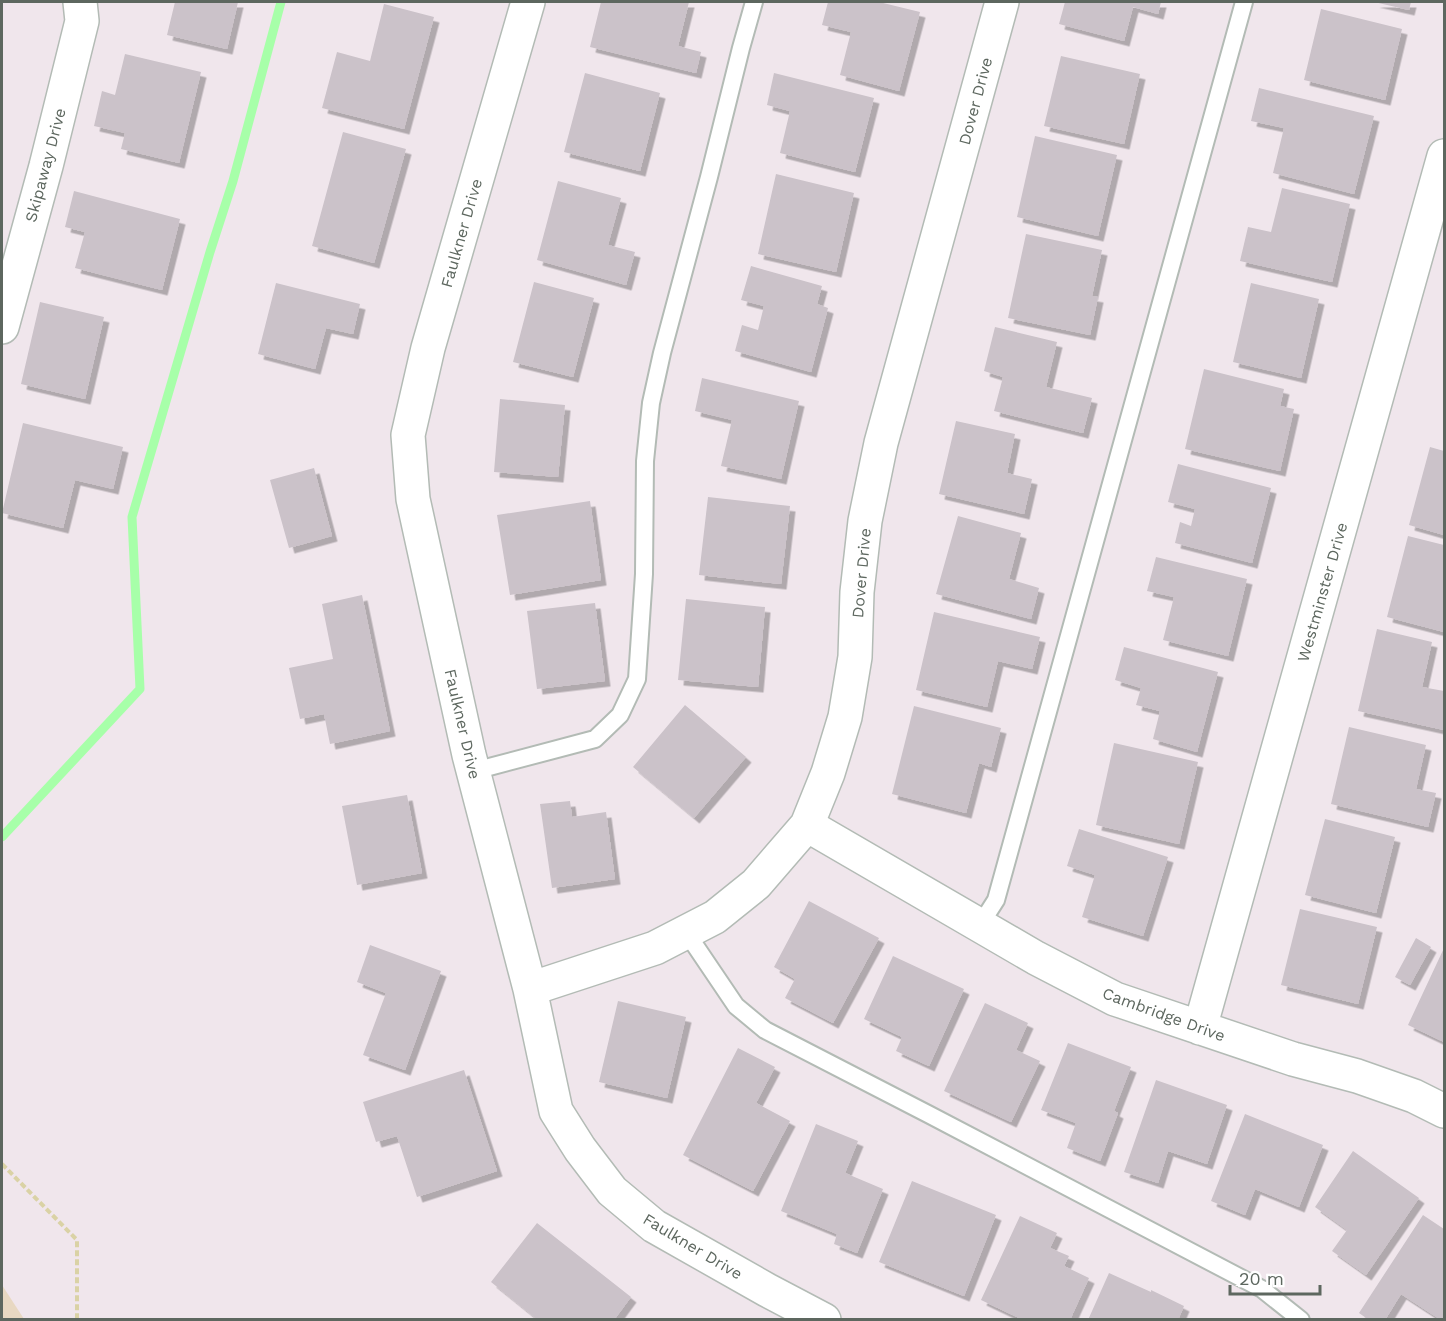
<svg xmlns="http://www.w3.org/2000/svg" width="1446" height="1321" font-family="'Work Sans',sans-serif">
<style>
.green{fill:#e8d8c2}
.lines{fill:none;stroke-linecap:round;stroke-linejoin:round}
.stream{stroke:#a7ffa9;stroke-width:9}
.building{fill:#cbc2c9;filter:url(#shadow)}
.service-casing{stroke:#b3bbb5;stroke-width:20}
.minor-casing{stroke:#b3bbb5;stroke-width:36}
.path{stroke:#dad2a5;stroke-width:4;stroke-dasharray:6 3;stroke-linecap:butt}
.service{stroke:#fff;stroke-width:16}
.minor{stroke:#fff;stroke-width:33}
.labels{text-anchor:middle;stroke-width:4.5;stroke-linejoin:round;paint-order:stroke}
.street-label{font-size:16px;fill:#5d675f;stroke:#fff}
</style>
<defs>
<filter id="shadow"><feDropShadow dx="5.5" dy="5.5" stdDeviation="0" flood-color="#0004"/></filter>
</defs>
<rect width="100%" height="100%" fill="#f0e6ec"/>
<path class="green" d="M2 1285 24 1319H2Z"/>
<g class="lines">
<path class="stream" d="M2 837 140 689 132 517 210 252 233 181 281 2"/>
</g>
<path class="building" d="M175 2H238L227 49 167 35Z
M601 2H689L678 46 701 52 696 73 590 47Z
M828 2H879L920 12 899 91 840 75 851 32 822 25Z
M1065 2H1161L1158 14 1133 7 1124 41 1059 24Z
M1374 2H1411L1409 10Z
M384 4 434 17 404 129 322 108 337 52 370 61Z
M1321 9 1402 29 1385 100 1304 80Z
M125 54 201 72 179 163 121 149 125 133 94 126 102 91 115 95Z
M1061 56 1140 74 1124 144 1044 126Z
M585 73 660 93 640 171 564 152Z
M774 73 874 98 855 172 780 153 790 111 767 105Z
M1259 88 1374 116 1354 194 1273 173 1284 128 1251 121Z
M343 132 406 149 374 263 312 246Z
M1035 136 1117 155 1098 236 1017 217Z
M776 174 854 193 836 272 758 254Z
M558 181 621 198 608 245 635 252 626 285 537 260Z
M1282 188 1350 204 1332 282 1240 261 1248 227 1271 232Z
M74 191 180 219 162 290 75 268 85 232 65 227Z
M1026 234 1102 250 1092 296 1098 297 1090 335 1008 318Z
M751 266 822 286 817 304 828 308 811 372 735 351 742 325 758 330 764 306 741 300Z
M534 282 594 298 573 377 513 362Z
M276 283 360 304 353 334 326 328 315 369 258 354Z
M1251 283 1319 299 1301 378 1233 362Z
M40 302 104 317 85 399 21 384Z
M995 327 1057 342 1046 387 1092 398 1083 433 994 411 1003 377 984 371Z
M1204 369 1284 389 1280 406 1294 409 1280 471 1185 449Z
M702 378 799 401 781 479 721 466 732 420 695 411Z
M500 399 565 405 558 477 494 472Z
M956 421 1015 434 1007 473 1032 479 1024 514 939 494Z
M23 423 123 447 113 489 75 480 63 528 2 513Z
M1430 447 1444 451V535L1409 525Z
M1178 464 1271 488 1252 563 1175 543 1180 522 1191 526 1195 509 1168 502Z
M314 468 332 536 289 548 270 480Z
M708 497 790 506 781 584 699 575Z
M590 501 601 580 510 595 497 515Z
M958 516 1021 533 1009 579 1039 588 1031 619 936 594Z
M1408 536 1444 545V632L1387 617Z
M1156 557 1247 579 1228 656 1163 640 1174 597 1147 591Z
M362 595 390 731 330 744 324 714 300 719 289 668 333 659 322 604Z
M686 599 765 607 758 687 678 680Z
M595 603 605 681 537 689 527 611Z
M934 612 1040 637 1032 669 998 661 987 707 916 690Z
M1377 629 1432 642 1422 687 1444 691V730L1358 711Z
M1124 647 1218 672 1197 752 1153 739 1160 711 1136 705 1141 688 1115 680Z
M685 705 746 757 694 818 633 767Z
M914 706 1001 728 991 767 979 763 966 813 892 794Z
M1349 727 1426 745 1416 789 1436 793 1428 827 1331 804Z
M1114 743 1198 762 1179 844 1096 825Z
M407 795 422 873 357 885 342 806Z
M570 801 572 817 606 812 615 879 552 888 540 804Z
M1325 819 1395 837 1376 913 1305 895Z
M1079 829 1168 857 1143 936 1082 917 1095 875 1067 866Z
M809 901 879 938 833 1023 785 998 795 979 774 967Z
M1300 909 1377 927 1358 1004 1281 985Z
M1416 938 1431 947 1410 985 1395 977Z
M370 945 441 971 405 1070 363 1055 386 993 357 982Z
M1444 948V1042L1408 1025Z
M893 956 964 989 929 1066 896 1051 902 1037 864 1019Z
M618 1001 686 1017 667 1098 599 1082Z
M985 1003 1028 1023 1016 1050 1040 1061 1011 1122 944 1091Z
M1068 1043 1131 1067 1114 1111 1118 1113 1100 1161 1067 1148 1076 1123 1041 1110Z
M738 1048 775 1067 756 1103 790 1121 753 1191 683 1155Z
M464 1070 497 1171 417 1197 397 1136 376 1142 363 1102Z
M1156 1080 1227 1105 1207 1164 1168 1151 1158 1183 1124 1172Z
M1245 1114 1323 1145 1299 1207 1255 1189 1245 1215 1211 1201Z
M816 1124 858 1141 845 1173 883 1189 857 1253 834 1244 837 1234 781 1211Z
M1353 1151 1419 1198 1366 1275 1332 1251 1347 1230 1315 1207Z
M912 1181 996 1215 964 1296 879 1262Z
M1423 1215 1444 1229V1320H1441L1401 1294 1385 1320H1369L1359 1313Z
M1020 1216 1057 1233 1050 1248 1069 1256 1064 1266 1089 1278 1070 1320H1023L981 1300Z
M537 1223 631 1297 614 1320H538L491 1282Z
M1109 1273 1151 1292V1290L1184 1306 1178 1320H1088Z"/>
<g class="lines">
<g class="service-casing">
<path id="service" d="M474 771 595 739 620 715 637 679 644 574 645 461 651 403 662 353 709 177 741 48 754 2
M980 925 996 900 1244 2
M686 932 736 1006 765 1030 928 1114 1262 1289 1301 1320"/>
</g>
<g class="minor-casing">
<path id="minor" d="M528 2 428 348 408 435 413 499 469 755 530 989 556 1111 580 1149 612 1191 654 1226 767 1290 824 1320
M2 327 46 166 82 21 80 2
M807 825 1036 958 1115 999 1293 1059 1357 1076 1414 1096 1444 1111
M530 989 655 948 715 917 756 884 807 825 828 773 845 717 855 657 857 592 865 521 881 443 1002 2
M1200 1028 1444 156"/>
</g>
<path class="path" d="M2 1164 77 1240V1320"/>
<use href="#service" class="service"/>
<use href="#minor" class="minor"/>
</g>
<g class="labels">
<g class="street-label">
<text transform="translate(975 101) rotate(-75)" y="6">Dover Drive</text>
<text transform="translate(45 165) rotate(-75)" y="6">Skipaway Drive</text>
<text transform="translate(461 233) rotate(-74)" y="6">Faulkner Drive</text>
<text transform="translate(861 573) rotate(-85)" y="6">Dover Drive</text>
<text transform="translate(1322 592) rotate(-74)" y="6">Westminster Drive</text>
<text transform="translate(463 724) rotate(77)" y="6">Faulkner Drive</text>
<text transform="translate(1164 1014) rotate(20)" y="6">Cambridge Drive</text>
<text transform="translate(693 1246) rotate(31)" y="6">Faulkner Drive</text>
</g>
</g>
<rect width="1446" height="1321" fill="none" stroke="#5d675f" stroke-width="6"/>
<path d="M1230 1285v9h90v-9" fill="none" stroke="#5d675f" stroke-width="3"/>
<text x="1239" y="1285" font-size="18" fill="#5d675f" stroke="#ffffff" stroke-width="4.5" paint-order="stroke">20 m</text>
</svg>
